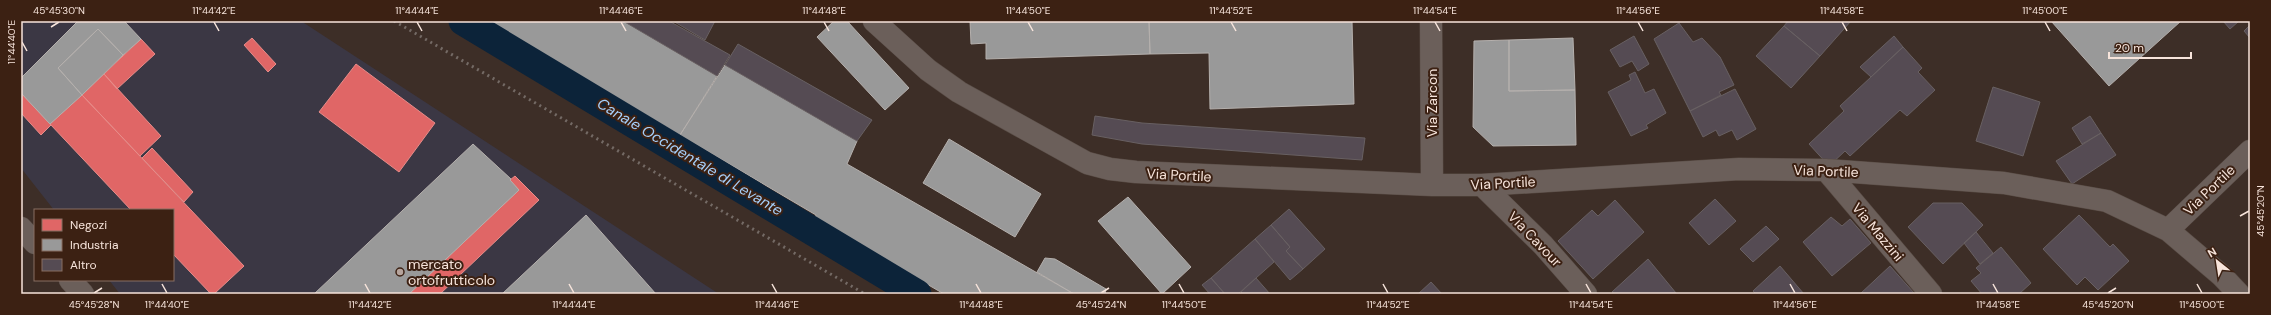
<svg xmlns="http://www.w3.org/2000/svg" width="2271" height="315" font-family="'DM Sans',sans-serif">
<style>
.commercial{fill:#3b3744}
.shops{fill:#e06666;stroke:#e78c89}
.industry{fill:#999;stroke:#b5b0ad}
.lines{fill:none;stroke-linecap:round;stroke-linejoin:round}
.canal{stroke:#0c2339;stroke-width:29}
.building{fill:#554b53;stroke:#686062}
.minor-casing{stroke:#594c45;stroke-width:23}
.minor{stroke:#6b5f5a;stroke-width:22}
.rail{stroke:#746a65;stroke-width:3;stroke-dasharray:2 4;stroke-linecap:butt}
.ticks{fill:none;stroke:#f7e4db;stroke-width:1.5}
.poi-dot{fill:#b6a49c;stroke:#3c2113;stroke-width:1.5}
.labels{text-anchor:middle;stroke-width:4;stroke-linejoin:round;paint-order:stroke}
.street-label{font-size:14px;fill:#f7e4db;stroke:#3c2113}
.poi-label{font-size:14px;fill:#f7e4db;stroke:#3c2113;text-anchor:start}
.water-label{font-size:15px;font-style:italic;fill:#a5cffa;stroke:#3c2113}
.neatline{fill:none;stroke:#f7e4db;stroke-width:1.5}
.ticks-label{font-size:10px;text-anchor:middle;fill:#f7e4db}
</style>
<rect width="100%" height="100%" fill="#3d2e27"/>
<path class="commercial" d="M21 21H301L719 294H120L109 280H173V210H54L21 168Z"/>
<path class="shops" d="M252 38 276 64 268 72 244 45Z
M141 39 155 54 117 89 104 74Z
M356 64 435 123 399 172 319 112Z
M104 74 161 136 140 156 82 95Z
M21 93 51 125 41 135 21 113Z
M82 95 244 266 214 294H211L173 254V210H131L50 124Z
M152 148 193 192 184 202 142 158Z
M515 176 539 200 440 294H409L519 190 510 180Z"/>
<path class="industry" d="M78 21H124L141 39 123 55 98 29 58 68 82 95 50 124 21 93V78Z
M485 21H623L717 76 680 135Z
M834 21H847L909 88 885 110 817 37Z
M970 21H1149L1150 54 986 59V43L971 44Z
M1149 21H1352L1354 104 1210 109 1209 53 1150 54Z
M2051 21H2181L2109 86Z
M98 29 123 55 82 95 58 68Z
M1573 38 1575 90 1509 91V40Z
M1509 40V91L1575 90 1576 145 1493 146 1473 127 1474 41Z
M725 65 857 141 847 164 1074 294H944L815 219 816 215 680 135Z
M949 139 1041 194 1015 237 923 183Z
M473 144 511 179 510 180 519 190 409 294H314Z
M1128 197 1191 267 1162 294 1098 221Z
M586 215 656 294H502Z
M1045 258 1055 259 1106 289 1105 294H1074L1037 272Z"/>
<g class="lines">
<path class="canal" d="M463 21 917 294"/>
</g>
<path class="building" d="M623 21H669L730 55 717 76Z
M673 21H715L705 40Z
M1788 21H1851L1820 56 1784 26Z
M2223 21H2239L2230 29Z
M1679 23 1693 42 1702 38 1720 57 1734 85 1719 92 1721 95 1690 111 1654 39Z
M2250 25V38L2244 31Z
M1784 26 1820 56 1791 88 1756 56Z
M1634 36 1649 64 1638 71 1632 61 1620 67 1610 50Z
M1894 36 1903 47 1871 77 1860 67Z
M738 44 872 120 857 141 725 65Z
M1903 47 1922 68 1918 72 1935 90 1907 116 1900 110 1850 156 1845 151 1829 166 1809 144 1844 111 1840 106Z
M1635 72 1645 93 1654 89 1666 113 1646 125 1648 128 1631 136 1608 92 1631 80 1629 75Z
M1993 87 2040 102 2023 156 1976 141Z
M1735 89 1756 129 1737 140 1732 130 1719 136 1716 130 1703 137 1690 111Z
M1095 116 1142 123 1365 138 1362 160 1142 144 1092 135Z
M2090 116 2101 133 2082 144 2072 128Z
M2101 133 2116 155 2072 184 2056 161Z
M1715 199 1736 221 1709 245 1689 223Z
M1615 200 1644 232 1593 279 1558 241 1592 210 1598 216Z
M1933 203H1962L1983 225 1943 264 1908 227Z
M1289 209 1325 249 1303 269 1286 251 1290 247 1271 225Z
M2079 215 2110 247 2113 244 2129 261 2098 290 2085 277 2077 285 2043 249Z
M1831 217 1842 226 1850 219 1871 243 1832 276 1803 242Z
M1271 225 1290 247 1286 251 1303 269 1290 280 1255 239Z
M1766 226 1779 239 1753 262 1740 249Z
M1976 232 1993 253 1980 264 1964 243Z
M1255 239 1274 262 1238 294H1225L1211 278Z
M2001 247 2031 283 2019 294H1982L1971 281 1981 273 1976 268Z
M1648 259 1676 293 1615 294 1612 292Z
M1780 266 1804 294H1756L1753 291Z
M1890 266 1915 294H1860Z
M1211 278 1225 294H1210L1202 285Z
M1256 278 1270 294H1243L1241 292Z
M1431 282 1442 294H1418Z"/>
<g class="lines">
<g class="minor-casing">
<path id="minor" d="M874 21 928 70 959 92 1087 163 1110 169 1136 172 1432 185H1482L1739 169 1826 170 2004 183 2107 201 2168 230 2222 276 2239 294
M1431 21 1432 185
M1826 170 1931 294
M1482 185 1543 245 1586 294
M21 228 35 243
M2168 230 2250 151
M70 280 83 294"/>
</g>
<use href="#minor" class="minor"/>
<path class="rail" d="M394 21 865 294"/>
</g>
<path class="ticks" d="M214 22 219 31M417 22 422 31M621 22 626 31M824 22 829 31M1028 22 1033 31M1231 22 1236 31M1435 22 1440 31M1638 22 1643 31M1842 22 1847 31M2045 22 2050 31M51 27 59 22M22 42 27 51M2240 216 2249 211M162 284 167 293M365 284 370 293M569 284 574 293M772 284 777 293M976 284 981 293M1179 284 1184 293M1383 284 1388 293M1586 284 1591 293M1790 284 1795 293M1993 284 1998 293M2197 284 2202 293M94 293 102 288M1101 293 1109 288M2108 293 2116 288"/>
<circle class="poi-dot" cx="400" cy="272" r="4"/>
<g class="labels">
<g class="street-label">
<text transform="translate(1432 103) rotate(-90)" y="5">Via Zarcon</text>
<text transform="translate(1826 171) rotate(2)" y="5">Via Portile</text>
<text transform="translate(1179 175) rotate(3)" y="5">Via Portile</text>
<text transform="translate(1503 183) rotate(-3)" y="5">Via Portile</text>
<text transform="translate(2209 190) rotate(-44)" y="5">Via Portile</text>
<text transform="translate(1878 232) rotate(50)" y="5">Via Mazzini</text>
<text transform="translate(1535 239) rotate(46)" y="5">Via Cavour</text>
</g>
<g class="poi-label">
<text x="408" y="269">mercato<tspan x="408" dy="16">ortofrutticolo</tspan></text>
</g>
<g class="water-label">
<text transform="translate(690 157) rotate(31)" y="5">Canale Occidentale di Levante</text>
</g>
</g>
<rect width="2271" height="315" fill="none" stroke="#3c2113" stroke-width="44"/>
<rect x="34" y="209" width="140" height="72" fill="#3c2113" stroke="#876f63"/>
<rect x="42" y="219" width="20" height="12" fill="#e06666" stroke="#876f63"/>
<text x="70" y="229" font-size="12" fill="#f7e4db">Negozi</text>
<rect x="42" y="239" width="20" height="12" fill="#999999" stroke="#876f63"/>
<text x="70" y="249" font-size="12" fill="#f7e4db">Industria</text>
<rect x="42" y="259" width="20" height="12" fill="#554b53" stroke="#876f63"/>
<text x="70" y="269" font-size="12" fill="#f7e4db">Altro</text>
<g transform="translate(2217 261) rotate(330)" stroke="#3c2113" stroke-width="3" paint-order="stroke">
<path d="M0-3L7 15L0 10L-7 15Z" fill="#f7e4db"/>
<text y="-6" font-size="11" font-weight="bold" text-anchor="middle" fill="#f7e4db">N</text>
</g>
<path d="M2109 52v6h82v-6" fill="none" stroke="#f7e4db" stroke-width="2"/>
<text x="2115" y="52" font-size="12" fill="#f7e4db" stroke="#3c2113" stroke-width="3" paint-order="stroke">20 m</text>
<rect x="22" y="22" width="2227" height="271" class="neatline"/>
<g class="ticks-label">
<text x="59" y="14">45°45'30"N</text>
<text x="214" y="14">11°44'42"E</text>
<text x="417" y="14">11°44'44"E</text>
<text x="621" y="14">11°44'46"E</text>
<text x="824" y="14">11°44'48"E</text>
<text x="1028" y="14">11°44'50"E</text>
<text x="1231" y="14">11°44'52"E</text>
<text x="1435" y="14">11°44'54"E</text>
<text x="1638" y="14">11°44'56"E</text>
<text x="1842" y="14">11°44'58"E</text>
<text x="2045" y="14">11°45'00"E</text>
<text transform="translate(11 42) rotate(-90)" y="4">11°44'40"E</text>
<text transform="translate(2260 211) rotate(-90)" y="4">45°45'20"N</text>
<text x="94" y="308">45°45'28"N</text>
<text x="167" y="308">11°44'40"E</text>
<text x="370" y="308">11°44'42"E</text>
<text x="574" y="308">11°44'44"E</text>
<text x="777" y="308">11°44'46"E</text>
<text x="981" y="308">11°44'48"E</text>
<text x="1101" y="308">45°45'24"N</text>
<text x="1184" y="308">11°44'50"E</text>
<text x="1388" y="308">11°44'52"E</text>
<text x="1591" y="308">11°44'54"E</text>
<text x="1795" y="308">11°44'56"E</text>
<text x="1998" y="308">11°44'58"E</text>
<text x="2108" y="308">45°45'20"N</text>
<text x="2202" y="308">11°45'00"E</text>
</g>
</svg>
